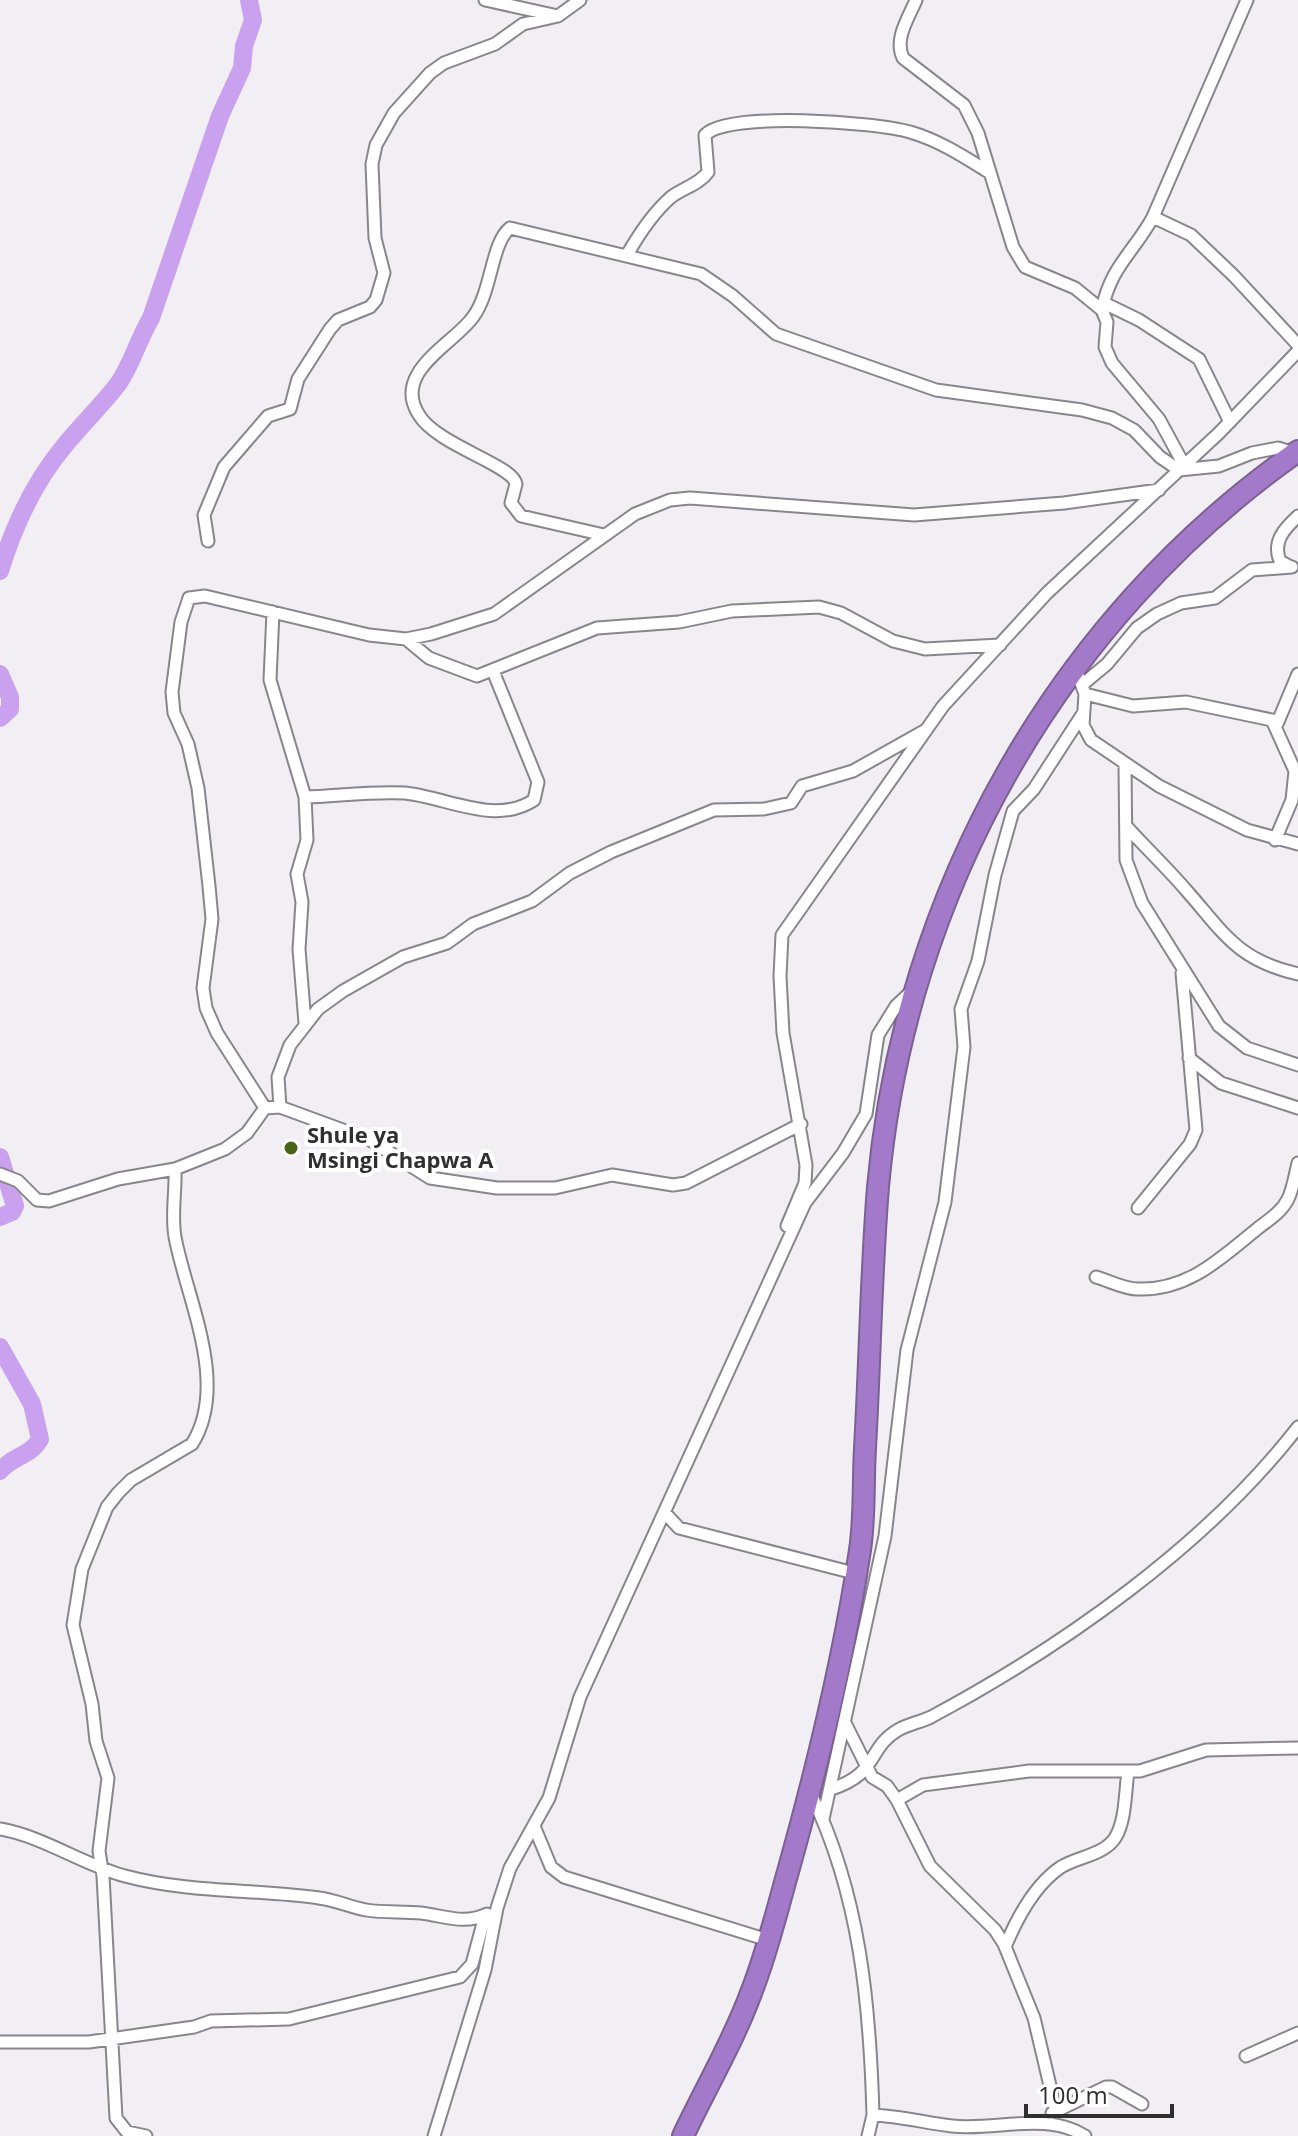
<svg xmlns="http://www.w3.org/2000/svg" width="1298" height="2136" font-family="'Open Sans',sans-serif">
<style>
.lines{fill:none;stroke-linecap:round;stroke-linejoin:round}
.river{stroke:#c9a1ef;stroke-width:18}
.street-casing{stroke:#88868a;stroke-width:15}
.highway-casing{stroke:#7b6093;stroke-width:24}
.street{stroke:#fff;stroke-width:11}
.highway{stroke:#a37ac9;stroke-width:20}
.poi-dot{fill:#496416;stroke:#fff;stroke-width:3}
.labels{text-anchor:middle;stroke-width:8;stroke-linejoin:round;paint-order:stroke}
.poi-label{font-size:22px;font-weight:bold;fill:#302f30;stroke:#fff;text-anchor:start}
</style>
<rect width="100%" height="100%" fill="#f1eff3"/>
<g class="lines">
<path class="river" d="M0 571C14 525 34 482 65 445 82 424 102 405 118 384 131 366 139 338 151 318L220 116 242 68 244 46 253 20 249 0
M0 674 10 697V709L0 718
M0 1157 15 1206 12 1212 0 1217
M0 1347 32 1404 40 1439C31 1456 12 1456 0 1471"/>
<g class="street-casing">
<path id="street" d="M485 0 558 16 580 0
M916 0C908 19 894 39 903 58L964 105 978 133 1013 247 1025 267 1075 288 1102 310 1107 322 1105 347 1112 363 1159 419 1184 465
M1153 217 1191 235 1234 276 1298 345
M627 255C639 234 652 214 670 198 682 188 699 185 708 172L705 135C728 111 876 122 910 132 938 140 963 156 987 171
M1104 303 1139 320 1199 359 1230 422
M1102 310C1110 267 1134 252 1153 217L1247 0
M604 535 521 516 511 503 516 484C513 465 437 445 419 415 391 372 454 344 473 317 492 292 491 243 510 228L701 274 733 296 776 334 936 390 1082 410 1112 418 1134 430 1160 457 1179 470 1219 466 1252 453 1278 448 1294 453
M208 541 204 515 224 467 268 416 290 409 298 379 330 329 338 320 370 307 376 300 384 273 375 238 372 164 376 145 394 113 430 73 444 63 495 44 523 24 558 16
M1289 566 1280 561C1272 542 1284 529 1298 516
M273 612 270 680 305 797 307 840 297 874 302 902 299 949 305 1023
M406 639 429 658 477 676 597 628 679 622 732 611 819 607 841 613 893 641 925 649 1000 645
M1075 667 1085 694 1083 725 1091 740 1159 786 1247 830 1298 844
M1083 684 1107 664 1137 628 1157 614 1181 603 1215 598 1252 570 1292 567
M1085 694 1133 706 1186 702 1272 720 1295 771 1292 800 1275 840
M1277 724 1298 674
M1125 765 1126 860 1142 903 1219 1026 1247 1048 1298 1065
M305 797C337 796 373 791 405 793 446 797 495 826 534 800L538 782 493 671
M1126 826C1146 848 1167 868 1186 890 1224 933 1237 960 1298 974
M1189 1058 1221 1083 1298 1108
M280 1107 278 1077 290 1045 318 1009 343 991 403 957 447 943 473 924 532 901 570 873 611 852 714 810 764 809 791 803 802 786 853 771 924 731
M265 1108 217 1033 206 1008 203 988 212 919 209 886 198 788 188 744 174 713 172 692 181 622 189 598 205 596 369 635 406 639 431 634 494 614 635 514 670 500 690 498 914 515 1064 503 1159 490
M0 1174 18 1181 37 1200 49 1201 118 1179 175 1169 225 1149 247 1133 265 1108 280 1107 370 1140 430 1178 497 1188H555L612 1175 673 1185 686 1183 801 1124
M1138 1208 1190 1144 1196 1130 1182 973
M787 1226 805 1183 806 1165 783 1033 780 976 782 935 943 706 1047 593 1219 433 1298 351
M1096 1277C1110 1281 1124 1289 1138 1289 1188 1291 1221 1258 1257 1229 1268 1220 1281 1213 1288 1199 1293 1189 1295 1175 1298 1163
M665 1513 679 1528 854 1573
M845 1723 872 1777 887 1786 897 1800 930 1866 995 1930 1004 1944 1034 2018 1056 2111
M831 1789C879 1774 867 1748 898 1730 908 1724 921 1722 931 1717 1062 1647 1207 1545 1298 1427
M811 1794C860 1895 870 2005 873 2115L868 2136
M897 1800 923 1785 1029 1771H1140L1206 1750 1298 1748
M823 1819 885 1536 907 1350 945 1202 964 1047 961 1009 978 961 995 875 1013 811 1034 789 1082 715
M534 1826 551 1867 564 1877 768 1940
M0 1829C45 1837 81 1864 125 1876 189 1893 254 1889 319 1898 335 1900 350 1907 366 1910 384 1913 403 1911 421 1913 445 1916 464 1925 487 1914
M1005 1947C1017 1918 1034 1885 1061 1867 1077 1857 1104 1855 1115 1838 1126 1821 1125 1791 1128 1772
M0 2042H89L194 2027 211 2021 289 2019 460 1977 472 1964 485 1916
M1246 2056 1298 2033
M1052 2113 1106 2087H1112L1142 2104
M873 2115C900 2116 926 2123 952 2126 996 2131 1046 2111 1085 2136
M146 2136 127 2132 116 2118 103 1876 99 1851 108 1778 96 1741 92 1704 73 1625 82 1569 107 1507 118 1493 131 1480 192 1444C230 1384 186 1297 175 1237 171 1214 176 1192 175 1169
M434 2136 485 1970 497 1908 510 1868 549 1798 580 1697 805 1203 843 1153 866 1114 878 1035 896 1006 913 990"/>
</g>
<g class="highway-casing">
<path id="highway" d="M683 2136C705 2089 733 2042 751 1993 767 1953 777 1910 789 1868 818 1764 844 1657 860 1550 865 1517 863 1482 865 1448 870 1361 871 1274 878 1187 904 894 1056 621 1298 451"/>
</g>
<use href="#street" class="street"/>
<use href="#highway" class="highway"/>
</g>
<circle class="poi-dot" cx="291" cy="1148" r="8"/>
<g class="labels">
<g class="poi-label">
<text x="307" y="1143">Shule ya<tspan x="307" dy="25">Msingi Chapwa A</tspan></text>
</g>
</g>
<path d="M1026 2104v12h146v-12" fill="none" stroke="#302f30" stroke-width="4"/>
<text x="1038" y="2104" font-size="24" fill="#302f30" stroke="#ffffff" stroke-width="6" paint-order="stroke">100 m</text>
</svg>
